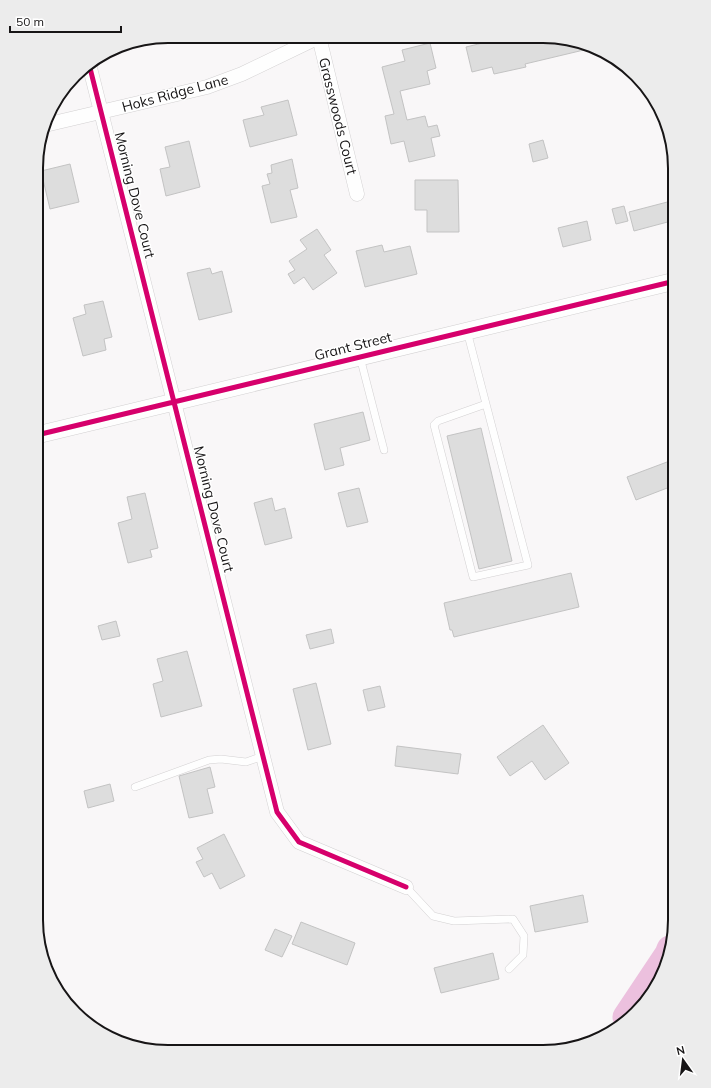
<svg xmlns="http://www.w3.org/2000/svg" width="711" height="1088" font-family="Mulish,sans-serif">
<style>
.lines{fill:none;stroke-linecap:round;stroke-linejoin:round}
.river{stroke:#ecc0de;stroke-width:27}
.building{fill:#ddd;stroke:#c3c3c3}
.service-casing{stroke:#d3d1d2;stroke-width:8}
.minor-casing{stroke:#d3d1d2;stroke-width:15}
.tertiary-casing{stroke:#d3d1d2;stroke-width:18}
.service{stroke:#fefefe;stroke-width:7}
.minor{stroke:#fefefe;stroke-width:14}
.tertiary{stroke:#fefefe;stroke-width:17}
.cycleway-casing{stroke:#fff;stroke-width:8}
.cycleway{stroke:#d6006c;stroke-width:5}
.labels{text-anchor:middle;stroke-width:3;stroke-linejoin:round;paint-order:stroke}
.street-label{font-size:14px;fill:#171516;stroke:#fff}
.rim{fill:none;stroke:#171516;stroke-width:2}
</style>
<rect width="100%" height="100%" fill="#f9f7f8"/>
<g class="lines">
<path class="river" d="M626 1017 668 954 670 949"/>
</g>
<path class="building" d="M491 37H560L588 49 525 64 526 67 494 74 492 67 472 72 466 47 491 41Z
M430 43 436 68 427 71 430 84 400 91 407 120 425 116 428 127 437 125 440 136 431 138 435 156 409 162 404 141 391 144 385 116 394 114 382 67 405 61 402 50Z
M288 100 297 135 250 147 243 120 264 115 261 107Z
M543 140 548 158 533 162 529 144Z
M189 141 200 187 166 196 160 169 170 167 165 147Z
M292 159 298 188 290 190 297 217 271 223 262 186 270 184 267 174 272 173 271 165Z
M70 164 79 202 50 209 41 171Z
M415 180H458L459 232H427V210H415Z
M675 200V220L634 231 629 212Z
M624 206 628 221 616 224 612 209Z
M587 221 591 240 563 247 558 228Z
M317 229 331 250 324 255 337 273 313 290 304 277 294 284 288 274 295 270 289 261 307 249 300 240Z
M382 245 384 252 410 246 417 274 365 287 356 251Z
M210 268 212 274 222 271 232 312 199 320 187 273Z
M103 301 112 337 104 339 106 350 83 356 73 318 86 314 84 305Z
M363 412 370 440 340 448 344 465 325 470 314 424Z
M481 428 512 561 479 569 447 436Z
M675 459V485L636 500 627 477Z
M359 488 368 522 347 527 338 493Z
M145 493 158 548 150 550 152 557 128 563 118 523 132 519 127 497Z
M272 498 275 511 285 508 292 538 265 545 254 503Z
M571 573 579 607 454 637 452 630H450L444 603Z
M116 621 120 636 102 640 98 626Z
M331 629 334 643 310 649 306 635Z
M187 651 202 706 161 717 153 684 163 681 157 659Z
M316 683 331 744 308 750 293 689Z
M380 686 385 707 368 711 363 690Z
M543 725 569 763 545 780 532 761 510 776 497 757Z
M397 746 461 754 458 774 395 766Z
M210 767 215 787 207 789 213 813 189 818 179 776Z
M110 784 114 801 88 808 84 791Z
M224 834 245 876 220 889 212 873 204 877 196 862 203 859 197 848Z
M583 895 588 922 535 932 530 906Z
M301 922 355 943 347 965 292 944Z
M275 929 292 936 282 957 265 950Z
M493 953 499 979 441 993 434 968Z"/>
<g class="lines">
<g class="service-casing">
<path id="service" d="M467 331 528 565 473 577 434 425 438 421 486 404
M360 357 384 450
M135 787 209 760 221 759 246 762 263 756
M406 887 433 916 454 921 513 919 524 936 523 955 509 969"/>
</g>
<g class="minor-casing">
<path id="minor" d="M319 37 357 194
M89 64 277 812 299 842 406 887
M45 125 207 87 242 74 321 36"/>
</g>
<g class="tertiary-casing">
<path id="tertiary" d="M37 435 675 281"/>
</g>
<use href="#service" class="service"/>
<use href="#minor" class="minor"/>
<use href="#tertiary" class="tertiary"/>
<g class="cycleway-casing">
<path id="cycleway" d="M89 64 277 812 299 842 406 887
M37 435 675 281"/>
</g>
<use href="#cycleway" class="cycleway"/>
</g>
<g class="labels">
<g class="street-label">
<text transform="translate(175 93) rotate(-15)" y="5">Hoks Ridge Lane</text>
<text transform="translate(338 116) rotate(76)" y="5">Grasswoods Court</text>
<text transform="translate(135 195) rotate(76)" y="5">Morning Dove Court</text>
<text transform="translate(353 346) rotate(-14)" y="5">Grant Street</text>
<text transform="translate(214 509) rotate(76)" y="5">Morning Dove Court</text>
</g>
</g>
<path d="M0 0H711V1088H0ZM168 43H543A125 125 0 0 1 668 168V920A125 125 0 0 1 543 1045H168A125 125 0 0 1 43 920V168A125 125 0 0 1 168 43Z" fill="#ececec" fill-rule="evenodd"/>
<path class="rim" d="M168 43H543A125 125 0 0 1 668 168V920A125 125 0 0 1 543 1045H168A125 125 0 0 1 43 920V168A125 125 0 0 1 168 43Z"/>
<g transform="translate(683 1060) rotate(346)" stroke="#ffffff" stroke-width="3" paint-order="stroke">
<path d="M0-3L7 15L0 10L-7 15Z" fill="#171516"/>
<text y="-6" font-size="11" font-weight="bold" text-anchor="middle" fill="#171516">N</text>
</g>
<path d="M10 26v6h111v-6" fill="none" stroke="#171516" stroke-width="2"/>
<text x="16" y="26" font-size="12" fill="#171516" stroke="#ffffff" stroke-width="3" paint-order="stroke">50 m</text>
</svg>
